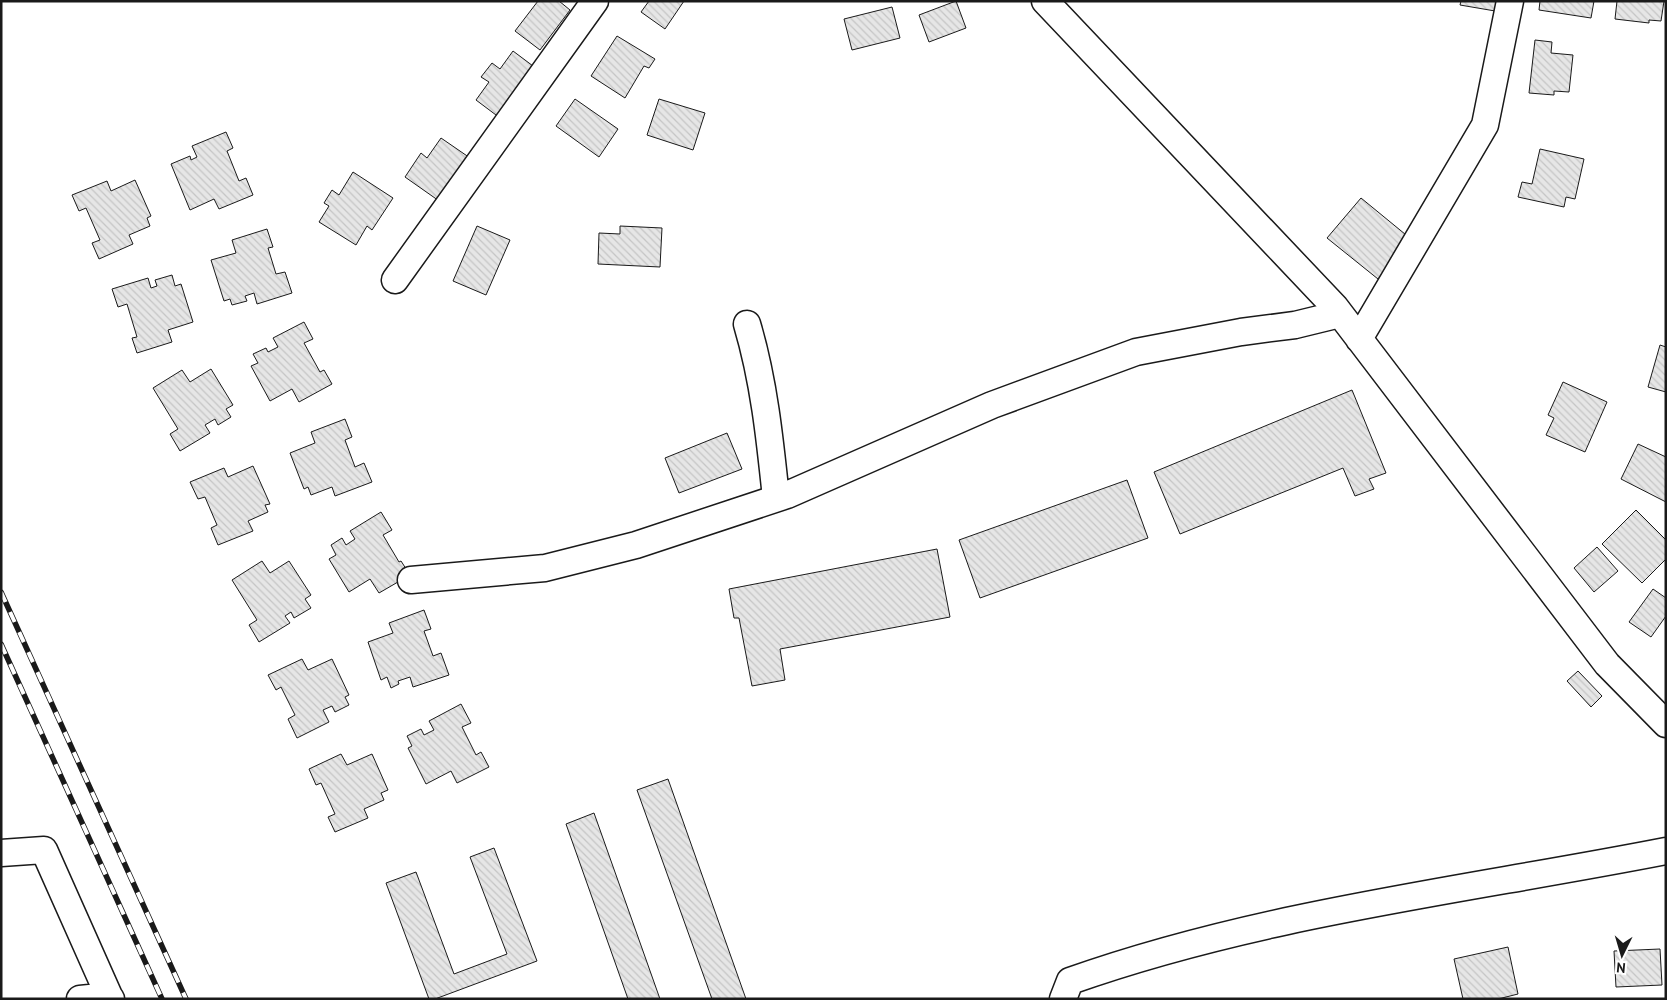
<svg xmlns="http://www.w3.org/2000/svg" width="1667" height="1000" font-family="'PT Sans',sans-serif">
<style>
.building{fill:url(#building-back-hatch);stroke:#1a1a1a}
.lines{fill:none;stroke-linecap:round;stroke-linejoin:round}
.minor-casing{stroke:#1a1a1a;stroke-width:29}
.minor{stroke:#fff;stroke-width:26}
.rail-casing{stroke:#1a1a1a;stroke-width:5.5}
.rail{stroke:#fff;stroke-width:4;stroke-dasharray:11;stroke-linecap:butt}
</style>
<defs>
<pattern id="building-back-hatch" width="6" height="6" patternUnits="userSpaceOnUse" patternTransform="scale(1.25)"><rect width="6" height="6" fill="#e6e6e6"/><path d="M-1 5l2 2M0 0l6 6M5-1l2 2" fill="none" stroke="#c5c5c5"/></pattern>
</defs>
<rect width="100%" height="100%" fill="#fff"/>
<path class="building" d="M538 1H559L570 10 540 50 515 31Z
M649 1H684L665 29 641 12Z
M956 1 966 28 929 42 919 15Z
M1461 1H1503L1501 12 1460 5Z
M1540 1H1594L1591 18 1539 10Z
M1617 1H1664L1661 21 1649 20V23L1615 19Z
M892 7 900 38 852 50 844 19Z
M617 36 655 59 649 68 644 66 625 98 591 76Z
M1535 40 1552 42 1551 53 1573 55 1569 92 1554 91V95L1529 93Z
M513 51 541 72 504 121 476 100 489 82 481 77 492 63 500 69Z
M575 99 618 129 599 157 556 126Z
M659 99 705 113 693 150 647 135Z
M226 132 233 148 227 151 239 181 246 178 253 195 219 209 214 199 190 210 171 164 190 156 191 160 197 157 192 146Z
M441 138 473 160 442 203 405 177 421 153 427 158Z
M1540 149 1584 159 1575 199 1566 197 1564 207 1518 197 1522 182 1532 184Z
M353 172 393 198 372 230 367 226 356 245 319 222 329 206 324 203 332 190 339 195Z
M135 180 151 216 147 218 150 226 129 235 133 244 99 259 92 243 100 240 86 208 79 211 72 195 107 181 111 191Z
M1361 198 1411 239 1378 279 1327 238Z
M477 226 510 240 486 295 453 281Z
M620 226 662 228 660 267 598 264 599 233 620 234Z
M267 229 273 247 268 248 276 274 285 272 292 293 257 304 254 293 245 296 247 301 232 305 230 299 224 301 211 260 236 253 232 240Z
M172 275 175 286 181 284 193 322 168 330 172 342 137 353 132 338 137 337 127 304 118 307 112 289 148 278 151 288 157 286 155 280Z
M304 322 313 339 304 343 320 372 324 370 332 384 299 402 292 389 270 401 251 366 258 363 253 354 266 348 268 352 278 347 273 338Z
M1660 345 1666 347V392L1648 387Z
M211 369 233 405 226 409 231 417 218 425 215 419 205 425 210 433 180 451 170 434 178 429 153 388 182 370 190 382Z
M1563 382 1607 402 1585 452 1546 435 1554 418 1548 415Z
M1352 390 1386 473 1369 479 1374 489 1355 496 1343 468 1180 534 1154 472Z
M345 419 352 437 345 440 355 467 364 463 372 482 335 496 332 487 311 495 308 487 304 489 290 453 315 443 311 432Z
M727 433 742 469 679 493 665 458Z
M1638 444 1666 457V502L1621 479Z
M253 466 270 504 265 505 268 512 248 521 253 531 218 545 211 528 217 525 205 497 198 499 190 482 224 468 228 477Z
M1127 480 1148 538 980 598 959 540Z
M1636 510 1666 540V559L1642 583 1602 544Z
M381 512 392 530 383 535 399 562 401 561 410 575 379 593 370 579 349 592 329 559 336 555 331 545 342 538 346 545 355 539 350 531Z
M1597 547 1618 571 1594 592 1574 568Z
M937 549 950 617 780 649 785 680 752 686 739 618H734L729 589Z
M262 561 270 573 289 561 311 595 305 599 311 608 294 618 291 612 285 616 290 623 259 642 249 625 257 620 232 580Z
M1653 589 1666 598V616L1651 637 1629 622Z
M424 610 431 629 424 631 433 656 441 653 449 675 413 687 410 677 398 681 399 684 391 688 387 677 381 680 368 642 393 633 389 623Z
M302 659 308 670 332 659 349 695 345 697 349 705 335 712 332 706 323 710 329 722 297 738 288 719 295 715 281 687 276 690 268 675Z
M1578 671 1602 696 1591 707 1567 681Z
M461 704 471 723 462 727 476 755 481 752 489 767 457 783 451 771 426 784 408 748 412 746 407 736 421 729 424 735 434 730 429 721Z
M341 754 347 765 372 754 388 790 381 793 384 800 364 809 368 818 335 832 328 817 335 814 321 783 316 785 309 769Z
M668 779 746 999H712L637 790Z
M594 813 660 999H628L566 824Z
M494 848 537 961 435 999H429L386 883 416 872 454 974 507 954 470 857Z
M1508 947 1518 994 1498 999H1463L1454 959Z
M1660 949 1662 985 1616 987 1614 951Z"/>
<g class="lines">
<g class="minor-casing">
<path id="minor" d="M1045 1 1335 307 1607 664 1666 724
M395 280 595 1
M747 324C764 381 770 440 776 498
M1359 339 1485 125 1510 1
M411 580 545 568 636 545 787 495 992 405 1136 352 1241 332 1295 325 1340 314
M1 853 44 850 109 996
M80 999 109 996 111 999
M1063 999 1070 981C1262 913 1467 890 1666 851"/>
</g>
<use href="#minor" class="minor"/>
<g class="rail-casing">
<path id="rail" d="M1 592 186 999
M1 644 162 999"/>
</g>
<use href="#rail" class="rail"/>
</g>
<rect width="1667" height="1000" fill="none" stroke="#1a1a1a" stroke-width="5"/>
<g transform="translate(1622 955) rotate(185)" stroke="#ffffff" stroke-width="4" paint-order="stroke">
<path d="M0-4L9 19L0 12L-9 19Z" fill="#1a1a1a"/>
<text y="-8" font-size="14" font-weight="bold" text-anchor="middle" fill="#1a1a1a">N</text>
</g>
</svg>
